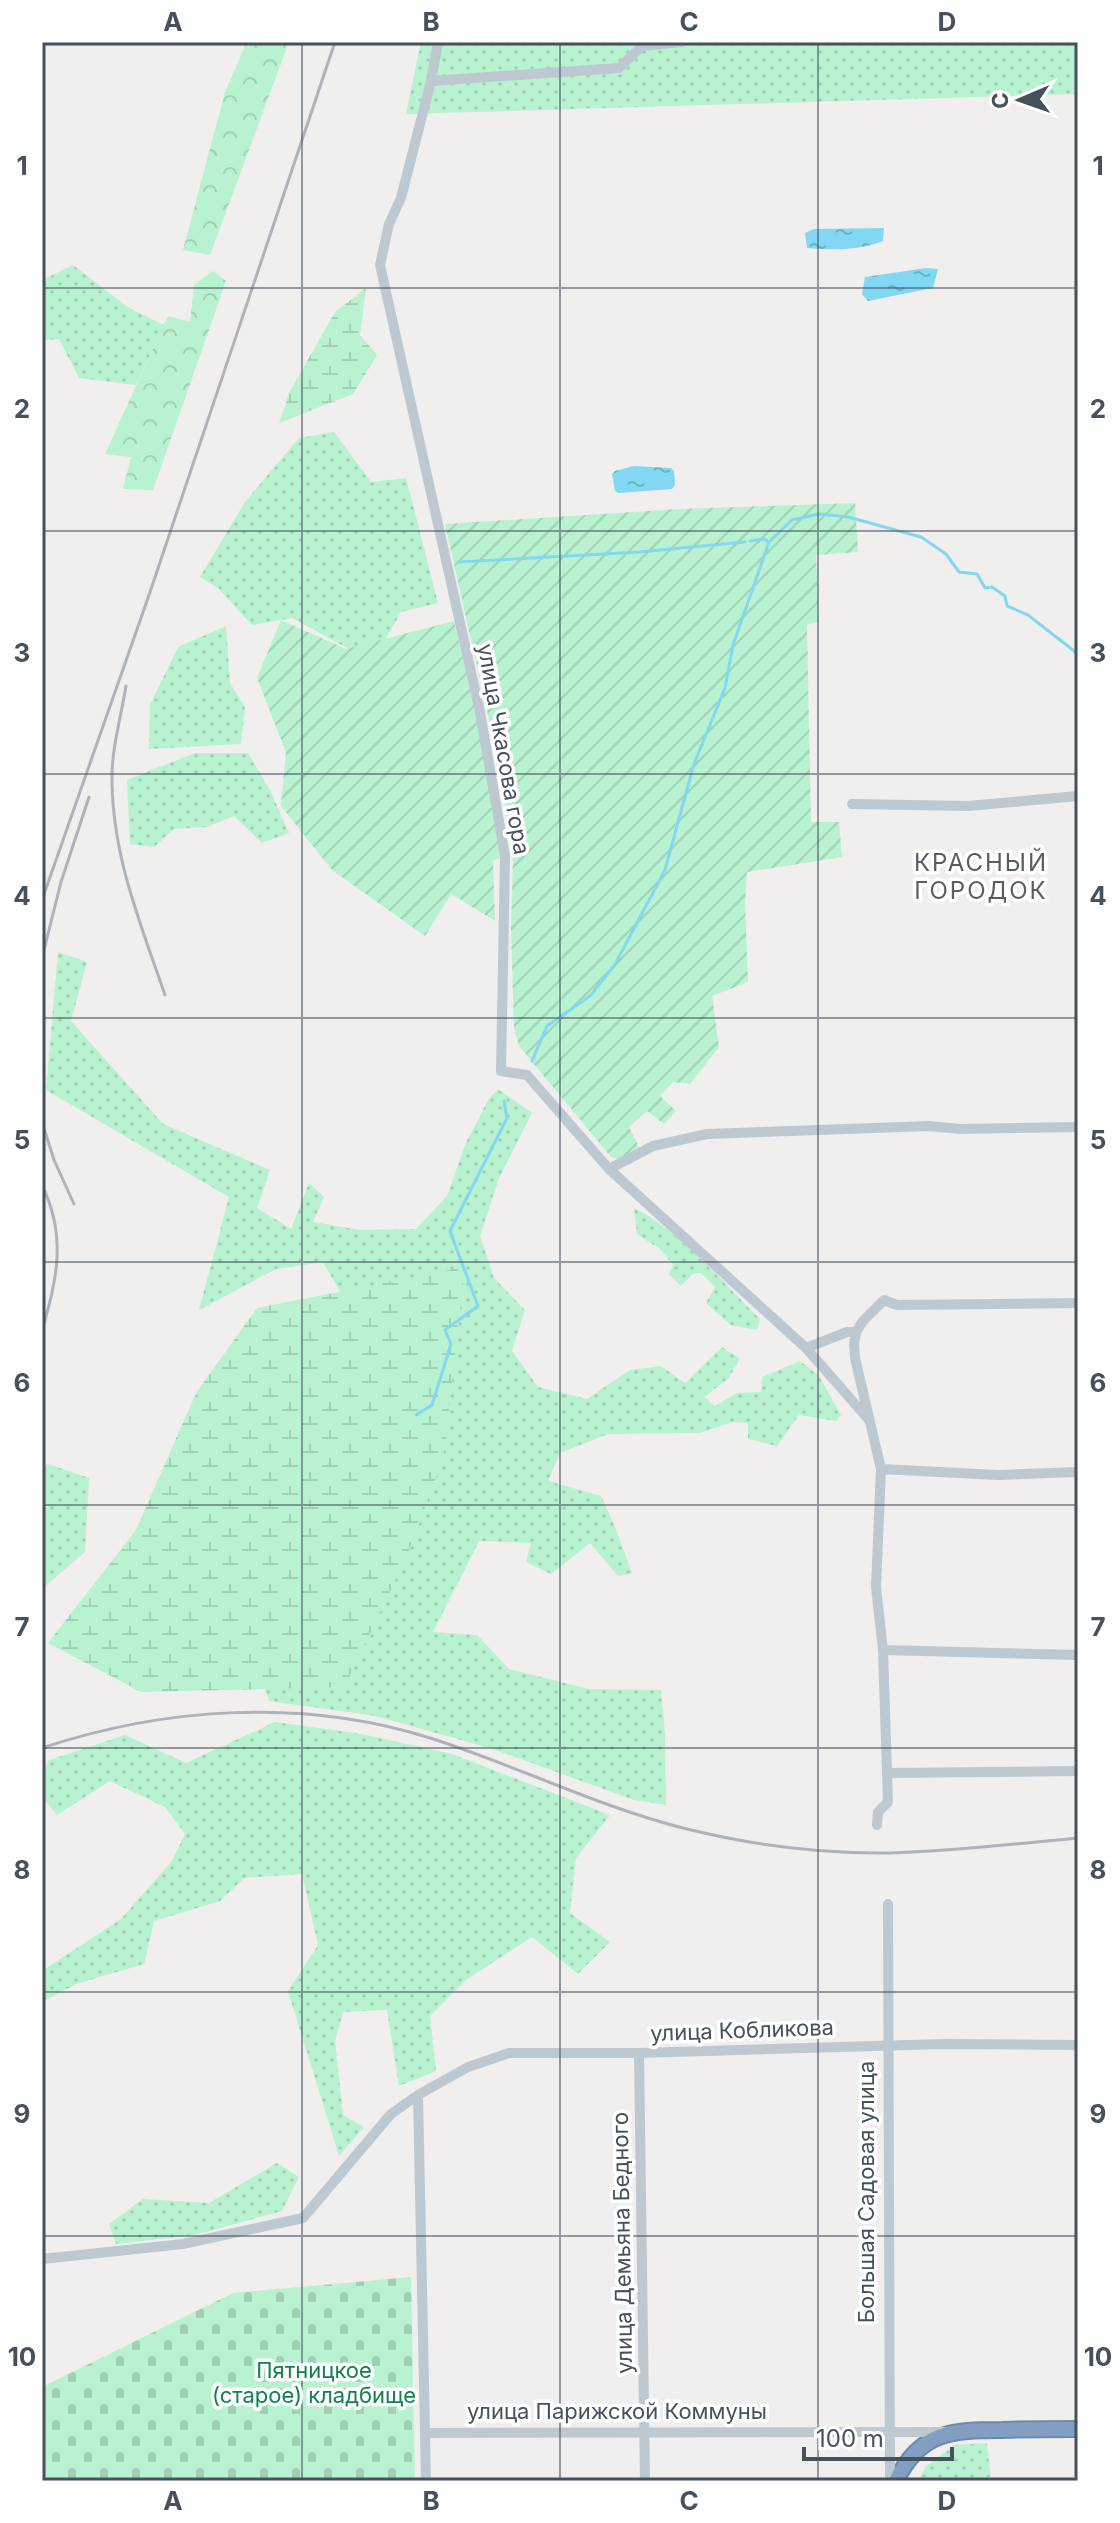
<svg xmlns="http://www.w3.org/2000/svg" width="1120" height="2523" font-family="Inter,sans-serif">
<style>
.grass{fill:url(#grass-dots)}
.forest{fill:url(#forest-crowns)}
.wetland{fill:url(#wetland-marsh)}
.cemetery{fill:url(#cemetery-stones)}
.garden{fill:url(#garden-furrows)}
.water{fill:url(#water-ripples)}
.lines{fill:none;stroke-linecap:round;stroke-linejoin:round}
.stream{stroke:#82d8f2;stroke-width:3}
.highway-casing{stroke:#6d8aac;stroke-width:18}
.minor{stroke:#bdc8d1;stroke-width:10}
.highway{stroke:#829fc1;stroke-width:14}
.rail{stroke:#afb3b9;stroke-width:3}
.grid{fill:none;stroke:#45515d;stroke-width:2;stroke-opacity:0.55}
.labels{text-anchor:middle;stroke-width:7;stroke-linejoin:round;paint-order:stroke}
.street-label{font-size:22px;fill:#45515d;stroke:#fff}
.park-label{font-size:22px;fill:#10834c;stroke:#fff}
.neighbourhood-label{font-size:24px;letter-spacing:2px;fill:#5a5e63;stroke:#fff}
.neatline{fill:none;stroke:#45515d;stroke-width:3}
.grid-label{font-size:26px;text-anchor:middle;font-weight:bold;fill:#45515d}
</style>
<defs>
<pattern id="grass-dots" width="8" height="8" patternUnits="userSpaceOnUse" patternTransform="scale(2)"><rect width="8" height="8" fill="#b8f2d0"/><path d="M2 2h.1M6 6h.1" fill="none" stroke="#a0d1b5" stroke-width="1.8" stroke-linecap="round"/></pattern>
<pattern id="forest-crowns" width="20" height="18" patternUnits="userSpaceOnUse" patternTransform="scale(2)"><rect width="20" height="18" fill="#b8f2d0"/><path d="M2 6a3 3 0 1 1 6 0M12 15a3 3 0 1 1 6 0" fill="none" stroke="#a0d1b5"/></pattern>
<pattern id="wetland-marsh" width="20" height="14" patternUnits="userSpaceOnUse" patternTransform="scale(2)"><rect width="20" height="14" fill="#b8f2d0"/><path d="M1 5h8M5 5V1M11 12h8M15 12V8" fill="none" stroke="#a0d1b5"/></pattern>
<pattern id="cemetery-stones" width="16" height="16" patternUnits="userSpaceOnUse" patternTransform="scale(2)"><rect width="16" height="16" fill="#b8f2d0"/><path d="M2 7V4a2 2 0 0 1 4 0v3zM10 15v-3a2 2 0 0 1 4 0v3z" fill="#a0d1b5"/></pattern>
<pattern id="garden-furrows" width="10" height="10" patternUnits="userSpaceOnUse" patternTransform="scale(2)"><rect width="10" height="10" fill="#b8f2d0"/><path d="M-1 1l2-2M0 10L10 0M9 11l2-2" fill="none" stroke="#a0d1b5"/></pattern>
<pattern id="water-ripples" width="26" height="14" patternUnits="userSpaceOnUse" patternTransform="scale(2)"><rect width="26" height="14" fill="#82d8f2"/><path d="M2 4q2-2 4 0t4 0M15 11q2-2 4 0t4 0" fill="none" stroke="#6cb2c7"/></pattern>
</defs>
<rect width="100%" height="100%" fill="#f1eeee"/>
<path class="grass" d="M421 42H1078V94L406 114Z
M73 265 129 308 164 325 136 385 79 378 59 339 42 340V280Z
M334 432 371 482 406 478 438 603 401 612 385 640 349 649 292 618 252 625 218 588 200 577 245 502 299 438Z
M226 626 230 683 245 707 241 744 149 749 150 705 178 647Z
M195 753H248L270 790 289 833 262 843 234 816 207 827 174 829 154 847 130 844 127 780Z
M58 952 87 962 71 1021 163 1124 270 1170 257 1208 291 1229 309 1183 324 1197 313 1222 360 1230 416 1229 447 1196 465 1145 488 1100 498 1089 532 1113 499 1178 480 1236 494 1278 525 1310 512 1351 538 1387 587 1399 630 1370 661 1366 685 1383 722 1347 740 1359 728 1379 704 1397 715 1406 737 1393 761 1392 762 1377 800 1361 819 1376 841 1415 836 1421 799 1415 777 1446 748 1439V1423L733 1422 700 1433 608 1434 560 1453 548 1481 601 1496 615 1527 632 1573 618 1576 590 1543 551 1574 526 1562 531 1543 479 1541 433 1632 477 1635 509 1669 589 1689 661 1690 665 1734 666 1805 634 1800 493 1749 376 1716 269 1701 250 1645 372 1347 323 1262 276 1269 199 1310 229 1197 46 1090Z
M634 1208C677 1228 725 1285 760 1319L757 1330 731 1325 706 1303 715 1287 701 1273H694L681 1286 669 1274 673 1265 660 1249 637 1234Z
M48 1464 89 1478 85 1552 42 1589V1470Z
M275 1722 362 1734 452 1754 610 1815 576 1858 570 1913 610 1942 578 1974 532 1937 466 1980 430 2016 436 2071 399 2086 387 2010 343 2012 335 2041 343 2115 364 2127 339 2156 288 1991 318 1945 302 1874 244 1878 220 1901 154 1921 144 1964 76 1984 42 2002V1971L121 1919 172 1861 185 1834 165 1807 110 1781 57 1815 42 1797V1773L49 1760 125 1735 186 1763Z
M277 2163 299 2177 282 2211 195 2235 116 2244 109 2224 143 2199 209 2203Z
M987 2443 991 2481H918L926 2466 955 2445Z"/>
<path class="forest" d="M247 42H289L210 255 183 250 225 92Z
M213 271 226 281 153 490 123 489 131 457 105 454 168 316 190 322 194 285Z"/>
<path class="wetland" d="M366 288 360 335 377 355 353 394 279 423 290 391 335 312Z
M465 1267 443 1460 405 1560 344 1687 141 1692 48 1643 136 1530 196 1393 257 1308Z"/>
<path class="cemetery" d="M411 2277 415 2481H42V2387L233 2293Z"/>
<path class="garden" d="M855 503 858 552 816 555 819 621 807 625 811 822H839L842 857 747 872 745 904 748 982 712 996 719 1047 690 1084 673 1082 660 1096 676 1111 664 1124 647 1111 629 1127 639 1147 618 1159 611 1157 519 1046 514 1027 511 929 513 860 500 769 445 524 680 509Z
M281 620 346 649 454 621C472 699 494 778 500 858L493 861 495 921 451 894 425 936 332 870 281 806 286 752 257 678Z"/>
<path class="water" d="M884 228 883 241C858 251 832 250 807 248L805 233 814 229Z
M926 268 938 269 933 288 868 301 862 294 865 277Z
M634 466 671 468 674 471 675 485 672 489 619 493 615 491 612 474 615 471Z"/>
<g class="lines">
<path class="stream" d="M750 541 764 539 769 542
M459 562 639 552 745 542
M532 1061 547 1026 590 996 614 966 665 870 694 764 725 688 733 645 769 542 792 520 819 514 848 517 921 537 946 554 959 572 977 574 985 588 992 587 1005 596 1007 606 1028 615 1078 654
M416 1415 432 1405 451 1344 445 1330 478 1306 450 1231 507 1118 504 1101"/>
<g class="highway-casing">
<path id="highway" d="M896 2481C920 2431 952 2430 1002 2430 1027 2429 1053 2429 1078 2429"/>
</g>
<path class="minor" d="M683 42 642 46 619 68 431 81 401 198 389 224 380 265 480 712 505 856 501 1071 527 1075 609 1169 806 1348 870 1421
M431 81 438 42
M852 804 968 806 1078 796
M609 1169 653 1146 707 1134 929 1126 960 1129 1078 1127
M806 1348 847 1332H856
M881 1469 998 1475 1078 1472
M883 1650 1078 1655
M887 1773 1078 1771
M877 1825 878 1812 888 1802 883 1650 876 1587 881 1469 855 1358 854 1344 856 1332 863 1321 884 1300 897 1305 1078 1303
M888 1904 890 2481
M639 2053 645 2481
M418 2095 426 2481
M42 2259 183 2244 303 2218 391 2114 418 2095 468 2067 509 2053H639L944 2044 1078 2045
M426 2433 944 2432"/>
<use href="#highway" class="highway"/>
<path class="rail" d="M126 686C121 717 111 751 112 782 113 858 141 925 165 995
M42 900 148 598 335 42
M42 958 61 882 89 797
M42 1122 54 1160 74 1204
M42 1185C67 1237 57 1278 42 1331
M42 1748C165 1707 305 1698 430 1738 516 1765 598 1807 687 1829 752 1845 824 1854 891 1853 953 1851 1016 1844 1078 1838"/>
</g>
<path class="grid" d="M302 42V2481M560 42V2481M818 42V2481M42 288H1078M42 531H1078M42 774H1078M42 1018H1078M42 1262H1078M42 1505H1078M42 1748H1078M42 1992H1078M42 2236H1078"/>
<g class="labels">
<g class="street-label">
<text transform="translate(504 749) rotate(80)" y="8">улица Чкасова гора</text>
<text transform="translate(742 2030) rotate(-2)" y="8">улица Кобликова</text>
<text transform="translate(866 2192) rotate(-90)" y="8">Большая Садовая улица</text>
<text transform="translate(622 2243) rotate(-91)" y="8">улица Демьяна Бедного</text>
<text x="617" y="2419">улица Парижской Коммуны</text>
</g>
<g class="park-label">
<text x="314" y="2378">Пятницкое<tspan x="314" dy="25">(старое) кладбище</tspan></text>
</g>
<g class="neighbourhood-label">
<text x="981" y="871">КРАСНЫЙ<tspan x="981" dy="28">ГОРОДОК</tspan></text>
</g>
</g>
<rect width="1120" height="2523" fill="none" stroke="#ffffff" stroke-width="88"/>
<g transform="translate(1020 100) rotate(268)" stroke="#ffffff" stroke-width="6" paint-order="stroke">
<path d="M0-6L14 30L0 20L-14 30Z" fill="#45515d"/>
<text y="-12" font-size="22" font-weight="bold" text-anchor="middle" fill="#45515d">С</text>
</g>
<path d="M804 2447v12h148v-12" fill="none" stroke="#45515d" stroke-width="4"/>
<text x="816" y="2447" font-size="24" fill="#45515d" stroke="#ffffff" stroke-width="6" paint-order="stroke">100 m</text>
<rect x="44" y="44" width="1032" height="2435" class="neatline"/>
<g class="grid-label">
<text x="173" y="31">A</text>
<text x="431" y="31">B</text>
<text x="689" y="31">C</text>
<text x="947" y="31">D</text>
<text x="22" y="175">1</text>
<text x="1098" y="175">1</text>
<text x="22" y="418">2</text>
<text x="1098" y="418">2</text>
<text x="22" y="662">3</text>
<text x="1098" y="662">3</text>
<text x="22" y="905">4</text>
<text x="1098" y="905">4</text>
<text x="22" y="1149">5</text>
<text x="1098" y="1149">5</text>
<text x="22" y="1392">6</text>
<text x="1098" y="1392">6</text>
<text x="22" y="1636">7</text>
<text x="1098" y="1636">7</text>
<text x="22" y="1879">8</text>
<text x="1098" y="1879">8</text>
<text x="22" y="2123">9</text>
<text x="1098" y="2123">9</text>
<text x="22" y="2366">10</text>
<text x="1098" y="2366">10</text>
<text x="173" y="2510">A</text>
<text x="431" y="2510">B</text>
<text x="689" y="2510">C</text>
<text x="947" y="2510">D</text>
</g>
</svg>
